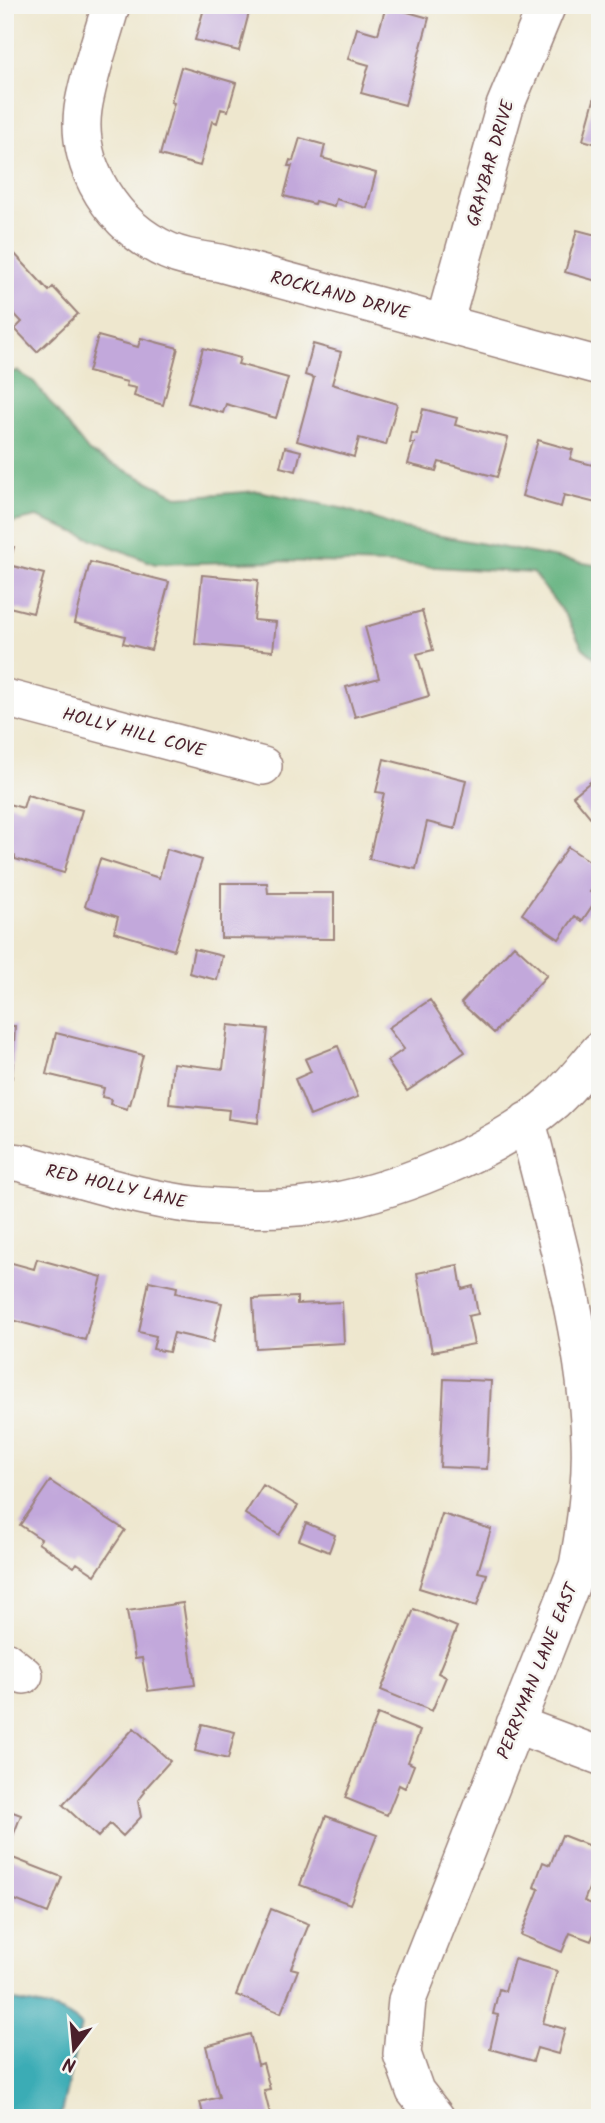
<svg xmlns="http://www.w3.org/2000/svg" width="605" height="2123" font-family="Kalam,sans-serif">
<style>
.forest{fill:#5eb07c;stroke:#546854;stroke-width:2}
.water{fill:#3aacb5;stroke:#426670;stroke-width:2}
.building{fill:#c2a8db}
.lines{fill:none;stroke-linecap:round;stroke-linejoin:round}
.minor-casing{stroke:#9c837c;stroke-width:40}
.minor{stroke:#fff;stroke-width:37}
.labels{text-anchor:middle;stroke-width:5;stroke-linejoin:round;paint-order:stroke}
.street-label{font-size:18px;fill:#4a1f2b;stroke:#f6f6f2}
</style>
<rect width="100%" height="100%" fill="#f6f6f2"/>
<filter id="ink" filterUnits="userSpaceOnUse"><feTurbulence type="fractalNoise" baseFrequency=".0143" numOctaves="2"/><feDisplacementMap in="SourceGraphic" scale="14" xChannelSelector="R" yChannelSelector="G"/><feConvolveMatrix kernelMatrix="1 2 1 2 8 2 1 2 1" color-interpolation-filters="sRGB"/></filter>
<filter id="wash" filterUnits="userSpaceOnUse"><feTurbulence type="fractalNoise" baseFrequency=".00686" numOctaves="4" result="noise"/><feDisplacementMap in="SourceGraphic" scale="28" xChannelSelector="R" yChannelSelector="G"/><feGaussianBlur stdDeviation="1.57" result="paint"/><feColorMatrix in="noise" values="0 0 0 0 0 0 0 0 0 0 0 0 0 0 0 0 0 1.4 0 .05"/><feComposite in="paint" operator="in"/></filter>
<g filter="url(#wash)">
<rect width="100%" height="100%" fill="#eee7ce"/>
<path class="forest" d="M17 371 34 382 89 452 179 497 258 491 345 509 404 529 600 566V662L583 648 566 616 533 573 388 564 278 561 155 564 37 517 5 524V374Z"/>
<path class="water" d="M5 1999C30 2005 62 2006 81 2025L60 2118H5Z"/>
<g id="blocks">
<path class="building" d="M205 5H251L239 51 195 40Z
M386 6 429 18 405 105 361 93 369 65 348 59 357 28 378 34Z
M181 67 236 83 228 111 221 109 217 123 212 121 200 166 160 155 174 103 171 102Z
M595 96 600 98V145L583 140Z
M300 138 325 145 322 158 376 173 367 208 336 199 334 206 315 201 314 204 284 196 292 166H288L290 160 293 161Z
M577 230 600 236V282L565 272Z
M13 252 49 291 53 287 78 314 37 352 15 329 22 322 5 304V259Z
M98 336 138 347 141 338 178 348 163 405 134 396 136 388 126 386 127 382 88 372Z
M313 344 341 352 332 384 397 404 386 445 359 438 354 457 297 441 314 378 305 375Z
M203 348 240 358 238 364 288 378 276 418 226 404 223 413 188 403Z
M423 409 457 418 455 425 508 438 497 477 439 462 436 471 408 464 414 443H410L412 433 417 434Z
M538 440 573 450 570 459 600 467V504L564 495 561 507 522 496Z
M285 447 301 451 296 471 280 467Z
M5 545 14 547 9 565 44 574 33 613 5 606Z
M90 562 169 582 151 650 123 643 125 636 75 623Z
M202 575 258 580 254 620 276 622 273 651 195 644Z
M422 611 433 650 417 654 429 696 355 717 346 687 379 678 365 627Z
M384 759 466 780 455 829 427 822 416 869 369 859 384 793 376 792Z
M600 774V829L573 796Z
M27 795 82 810 64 873 15 859V856L5 854V803L23 808Z
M568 847 600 868V878L590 892 598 897 582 921 575 916 559 939 522 914Z
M167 849 202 860 174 950 114 932 118 917 85 906 100 859 159 878Z
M221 883H267L268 893H334V939L221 938Z
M514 945 547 975 494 1033 461 1003Z
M194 949 222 956 217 980 189 973Z
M430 1000 465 1052 407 1091 387 1061 404 1049 388 1028Z
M228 1025 268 1029 258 1123 228 1119 229 1110 169 1104 173 1063 223 1069Z
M5 1026H15L12 1078H5Z
M56 1033 143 1055 130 1105 128 1104 127 1109 110 1104 111 1099 102 1097 104 1088 46 1074Z
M338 1046 358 1097 310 1116 295 1079 311 1072 305 1059Z
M37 1259 102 1277 85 1340 5 1318V1261L34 1269Z
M458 1265 462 1289 473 1286 478 1314 468 1316 474 1344 432 1352 417 1273Z
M149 1281 177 1287 176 1293 222 1303 213 1342 174 1333 169 1352 153 1349 156 1336 139 1332Z
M297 1297V1304L342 1302 344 1343 256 1348 253 1299Z
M444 1379 491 1381 487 1469 440 1467Z
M50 1481 125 1530 95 1575 77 1563 74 1567 38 1543 41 1539 20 1525Z
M263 1485 298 1506 279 1535 245 1514Z
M442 1514 491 1529 478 1572 487 1574 477 1606 419 1588Z
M306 1523 335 1535 329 1552 299 1540Z
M183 1603 195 1685 148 1691 142 1658 135 1659 127 1611Z
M414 1609 457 1627 438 1673 446 1677 432 1711 381 1690Z
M378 1714 420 1731 408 1762 414 1765 405 1788 399 1785 387 1815 345 1798Z
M202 1724 235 1732 228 1759 195 1751Z
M134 1728 170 1761 143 1791 145 1792 138 1801 141 1817 123 1836 110 1824 98 1837 63 1805Z
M5 1809 21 1815 8 1849 5 1848Z
M326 1816 377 1835 350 1904 300 1885Z
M562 1835 600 1850V1861L584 1901 600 1907V1919L591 1941 570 1933 562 1952 521 1935 539 1889 534 1887 543 1862 550 1865Z
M5 1855 62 1877 48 1913 5 1896Z
M271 1909 309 1924 291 1968 298 1970 281 2013 236 1995Z
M514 1959 557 1971 543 2023 565 2029 558 2054 537 2048 533 2061 490 2049 498 2015 493 2014 499 1989 505 1991Z
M250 2034 258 2065 263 2063 270 2089 264 2090 271 2118H204L200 2102 219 2097 206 2046Z"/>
</g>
</g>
<g filter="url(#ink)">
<use href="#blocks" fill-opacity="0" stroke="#9c837c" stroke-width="2"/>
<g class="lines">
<g class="minor-casing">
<path id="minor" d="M111 5C102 38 88 75 83 109 75 168 115 228 168 251 185 259 202 260 220 263L600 366
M444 324 505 106 547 5
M5 698 263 766
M5 1161 22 1163C84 1180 154 1204 218 1207 249 1209 282 1210 313 1205 390 1195 495 1152 554 1101 571 1086 585 1067 600 1050
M5 1660 24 1675
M515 1724 600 1756
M436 2118 415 2091 402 2054 407 2000 578 1566C586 1524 592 1481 590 1439 586 1333 552 1224 527 1121"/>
</g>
<use href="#minor" class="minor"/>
</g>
</g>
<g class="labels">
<g class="street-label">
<text transform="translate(490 163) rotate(-74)" y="6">GRAYBAR DRIVE</text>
<text transform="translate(340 295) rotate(15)" y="6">ROCKLAND DRIVE</text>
<text transform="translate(134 732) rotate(15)" y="6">HOLLY HILL COVE</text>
<text transform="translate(116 1186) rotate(13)" y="6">RED HOLLY LANE</text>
<text transform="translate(537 1671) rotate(-68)" y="6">PERRYMAN LANE EAST</text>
</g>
</g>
<rect width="605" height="2123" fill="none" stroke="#f6f6f2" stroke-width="28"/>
<g transform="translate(74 2049) rotate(196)" stroke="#f6f6f2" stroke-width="5" paint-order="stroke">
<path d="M0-5L12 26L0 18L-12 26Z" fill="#4a1f2b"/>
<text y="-10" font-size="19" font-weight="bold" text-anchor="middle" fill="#4a1f2b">N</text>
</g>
</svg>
